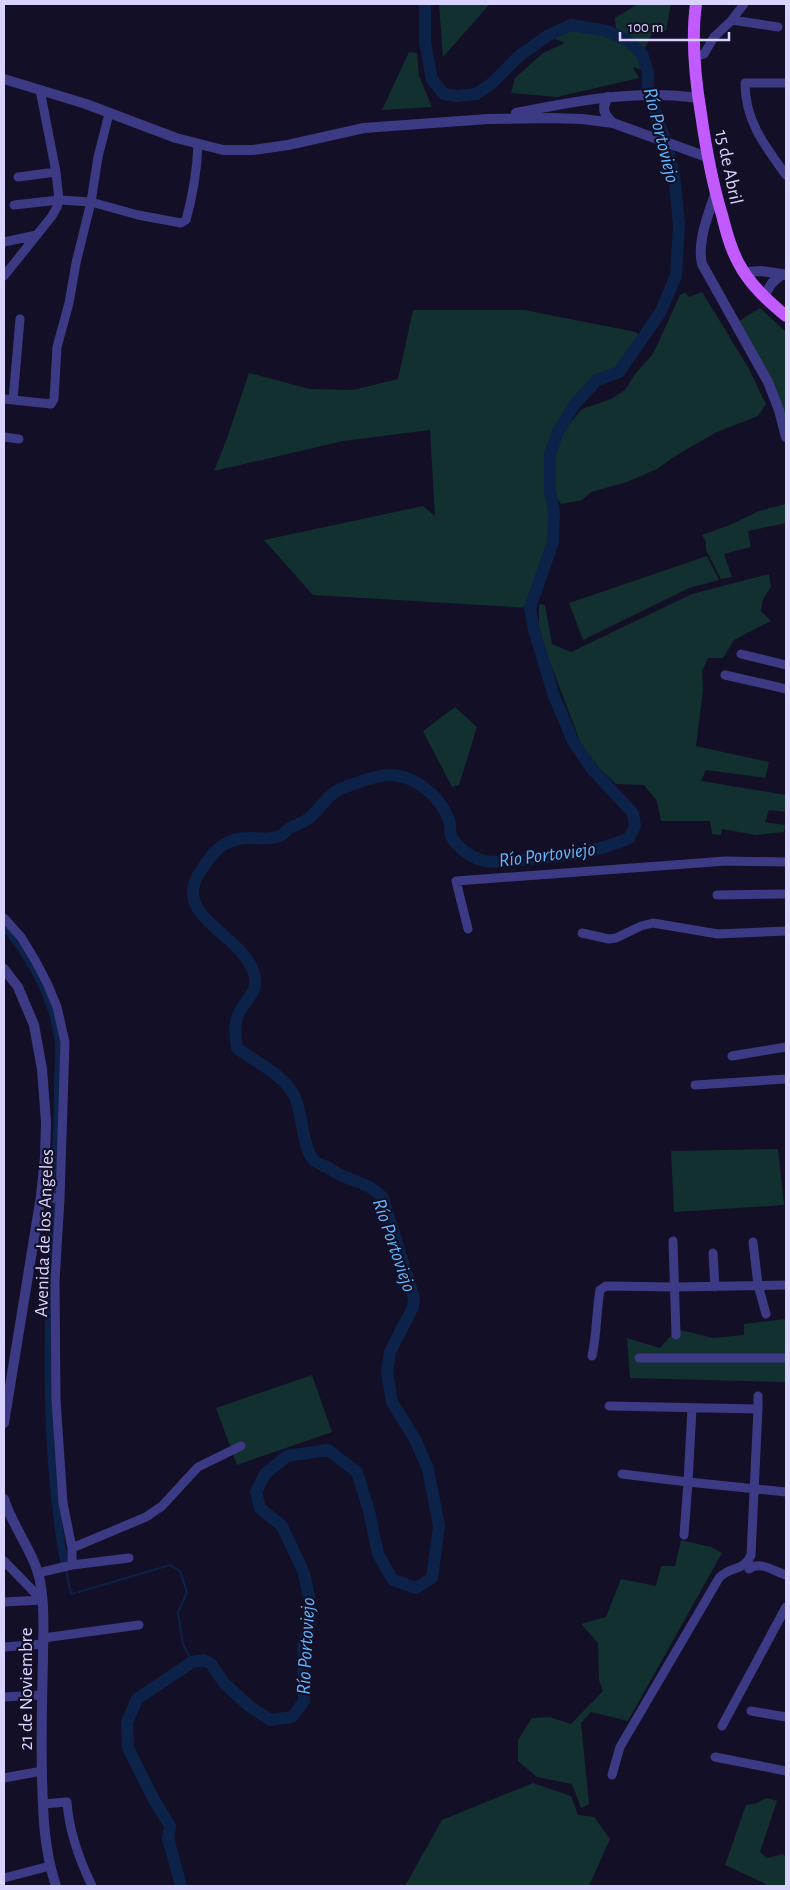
<svg xmlns="http://www.w3.org/2000/svg" width="790" height="1890" font-family="'Alegreya Sans',sans-serif">
<style>
.green{fill:#12302f}
.lines{fill:none;stroke-linecap:round;stroke-linejoin:round}
.stream{stroke:#0c2248;stroke-width:2}
.canal{stroke:#0c2248;stroke-width:8}
.river{stroke:#0c2248;stroke-width:12}
.minor{stroke:#3d3a85;stroke-width:9}
.tertiary{stroke:#3d3a85;stroke-width:10}
.primary{stroke:#c25bff;stroke-width:12}
.labels{text-anchor:middle;stroke-width:4.5;stroke-linejoin:round;paint-order:stroke}
.street-label{font-size:19px;fill:#d9d4ff;stroke:#130f26}
.water-label{font-size:20px;font-style:italic;fill:#62b6ff;stroke:#130f26}
</style>
<rect width="100%" height="100%" fill="#130f26"/>
<path class="green" d="M439 4H490L443 57Z
M638 4H671L666 31 654 30 645 48 616 28 615 18Z
M571 25C595 29 626 32 642 54 645 59 646 67 648 72L633 67 639 78 557 97 511 93 515 78 543 53 565 43 547 36Z
M409 52 417 53 419 76 432 107 382 110Z
M685 292 689 297 702 292 748 367 766 404 758 416 717 432 675 456 657 469 627 482 591 492 582 500 561 504 556 497 554 457 564 430 582 409 611 399 625 390 635 374 653 354 680 295Z
M760 308 786 332V445L769 391 733 325Z
M413 310H524L636 332 642 340 619 372 597 381 578 402 558 432 550 454V491L554 527 543 571 530 608 313 595 264 540 423 506 435 516 430 430 343 441 214 471 226 441 249 373 310 389 353 390 398 379Z
M786 504V523L748 531 751 547 724 554 732 577 721 579 706 550V542L702 535 732 524 759 511Z
M707 556 719 580 689 588 583 640 569 603Z
M769 574 771 587 763 599 761 611 771 621 734 640 723 658H708L702 671 703 690 696 746 769 762 765 778 706 770 701 781 786 795V812L769 810 765 822 785 825 784 832 756 835 722 829 721 835 712 834 710 821H661L657 801 644 785 616 784 599 768 581 744 539 633V604L545 605 552 644 571 652 692 594Z
M455 707 477 727 459 785 452 787 423 731Z
M778 1149 784 1205 674 1212 671 1151Z
M786 1319V1382L630 1378 627 1338 660 1348 677 1329 713 1338 744 1335V1324Z
M312 1375 332 1432 237 1465 216 1408Z
M681 1540 711 1547 722 1553 628 1721 591 1712 581 1723 589 1804 581 1808 572 1784 537 1777 518 1761V1740L532 1718 550 1717 571 1724 603 1691 599 1680 598 1643 581 1624 606 1617 621 1579 656 1586 661 1566H675Z
M533 1783 571 1796 578 1815 594 1817 610 1839 589 1886H405L442 1820Z
M766 1798 777 1801 760 1852 767 1858 783 1854 786 1858V1886H765L766 1884 725 1865 746 1805 757 1803Z"/>
<g class="lines">
<path class="stream" d="M66 1570 71 1594 75 1593
M79 1592 170 1565 180 1571 187 1592 178 1613 183 1644 192 1662"/>
<path class="canal" d="M4 926C31 958 51 995 58 1036 61 1052 58 1070 58 1085 58 1130 55 1173 53 1218 47 1332 44 1448 64 1561"/>
<path class="river" d="M181 1886 168 1838 170 1826 153 1798 128 1748 127 1722 137 1699 192 1662 204 1660 211 1664 224 1683 249 1706 270 1720 292 1717 304 1701 303 1646 310 1623V1602L304 1573 282 1526 260 1508 256 1492 265 1474 287 1456 328 1450 357 1472 369 1511 378 1554 393 1580 416 1588 432 1578 439 1526 428 1469 415 1439 392 1402 387 1372 390 1352 413 1307 414 1298 383 1198C372 1185 358 1183 343 1176 338 1174 332 1170 327 1167 322 1165 316 1163 313 1159 303 1150 302 1112 295 1097 284 1074 256 1063 237 1048 235 1034 233 1020 242 1008 248 998 257 991 255 978 248 934 166 918 202 869 208 860 215 849 225 844 245 832 262 843 280 836 284 834 287 829 292 827 297 824 304 822 308 819 318 811 325 799 335 792 345 786 378 775 389 775 415 775 440 796 449 820 452 830 447 834 456 843 463 851 474 859 485 861 496 863 508 861 519 860 553 857 598 853 629 838L635 826 633 813 591 768 573 741 554 696 534 630 530 608 553 542 554 512 550 491V454L558 432 574 405 597 380 619 372 660 313 676 276 679 225 674 173 667 146 648 91V72L642 54 628 41 607 31 571 25 547 36 519 56 491 84 476 94 457 96 444 94 432 80 425 42V4"/>
<path class="minor" d="M732 20 778 27
M694 57 704 54 714 37 731 21 744 4
M786 83H745C745 121 765 146 786 175
M18 177 56 172
M14 205 59 200 91 202 98 157 109 114
M4 242 37 235
M4 276 52 216 57 207 59 200 56 172 40 90
M4 399 51 404 54 399 57 347 69 303 76 263 91 202 138 215 181 223 186 220C193 195 197 171 198 144
M13 400 20 319
M4 437 19 439
M741 654 786 665
M725 675 786 689
M717 895 786 894
M4 918 21 937 35 960 47 983 57 1007 65 1042 60 1199 55 1281 56 1400 63 1503 72 1548V1565
M468 929 456 881 726 861 786 862
M582 933 609 939 616 938 641 926 653 923 718 934 786 931
M732 1056 786 1047
M695 1085 786 1079
M41 1196 60 1199
M673 1241 676 1335
M753 1242 758 1285 766 1314
M713 1253 715 1287
M592 1356C597 1334 596 1313 600 1290L606 1286 675 1287 786 1285
M639 1358H786
M609 1406 758 1409 751 1555C744 1572 731 1565 719 1578L620 1747 612 1775
M758 1409V1396
M622 1474 688 1482 692 1408
M684 1535 688 1482 786 1492
M72 1548 146 1517 162 1506 198 1467 241 1446
M4 1561 42 1600
M749 1569C760 1560 775 1572 786 1575
M38 1573 72 1565 129 1558
M4 1602 42 1600
M43 1638 139 1625
M4 1647 43 1644
M4 1697 42 1695
M751 1711 786 1717
M722 1726 786 1607
M715 1757 786 1771
M4 1778 42 1771
M43 1804 67 1802C69 1832 79 1859 92 1886
M4 1878 50 1866"/>
<path class="tertiary" d="M4 79 86 104 176 138 223 150H253L288 145 364 128 488 119 549 118 582 119 613 123 707 157
M608 97C601 108 604 115 613 123
M516 113C575 101 638 89 698 98
M715 194C708 216 697 241 702 264L768 382 779 410 786 437
M744 272 761 271 782 274
M764 296 772 283 782 274 785 275
M4 969 18 987 34 1025 42 1069 46 1122 45 1157 41 1196 4 1423
M4 1499C13 1529 37 1555 41 1587 45 1610 43 1635 43 1659 42 1698 41 1738 42 1777 43 1815 44 1850 56 1886"/>
<path class="primary" d="M696 4C691 40 695 78 701 114 706 149 712 182 722 215 726 231 730 247 738 262 749 284 768 301 786 316"/>
</g>
<g class="labels">
<g class="street-label">
<text transform="translate(730 167) rotate(78)" y="7">15 de Abril</text>
<text transform="translate(43 1233) rotate(-88)" y="7">Avenida de los Angeles</text>
<text transform="translate(25 1689) rotate(-90)" y="7">21 de Noviembre</text>
</g>
<g class="water-label">
<text transform="translate(662 135) rotate(76)" y="7">Río Portoviejo</text>
<text transform="translate(547 854) rotate(-7)" y="7">Río Portoviejo</text>
<text transform="translate(395 1245) rotate(71)" y="7">Río Portoviejo</text>
<text transform="translate(305 1646) rotate(-87)" y="7">Río Portoviejo</text>
</g>
</g>
<rect width="790" height="1890" fill="none" stroke="#d9d4ff" stroke-width="10"/>
<path d="M620 32v8h109v-8" fill="none" stroke="#d9d4ff" stroke-width="2.5"/>
<text x="628" y="32" font-size="15" fill="#d9d4ff" stroke="#130f26" stroke-width="4" paint-order="stroke">100 m</text>
</svg>
